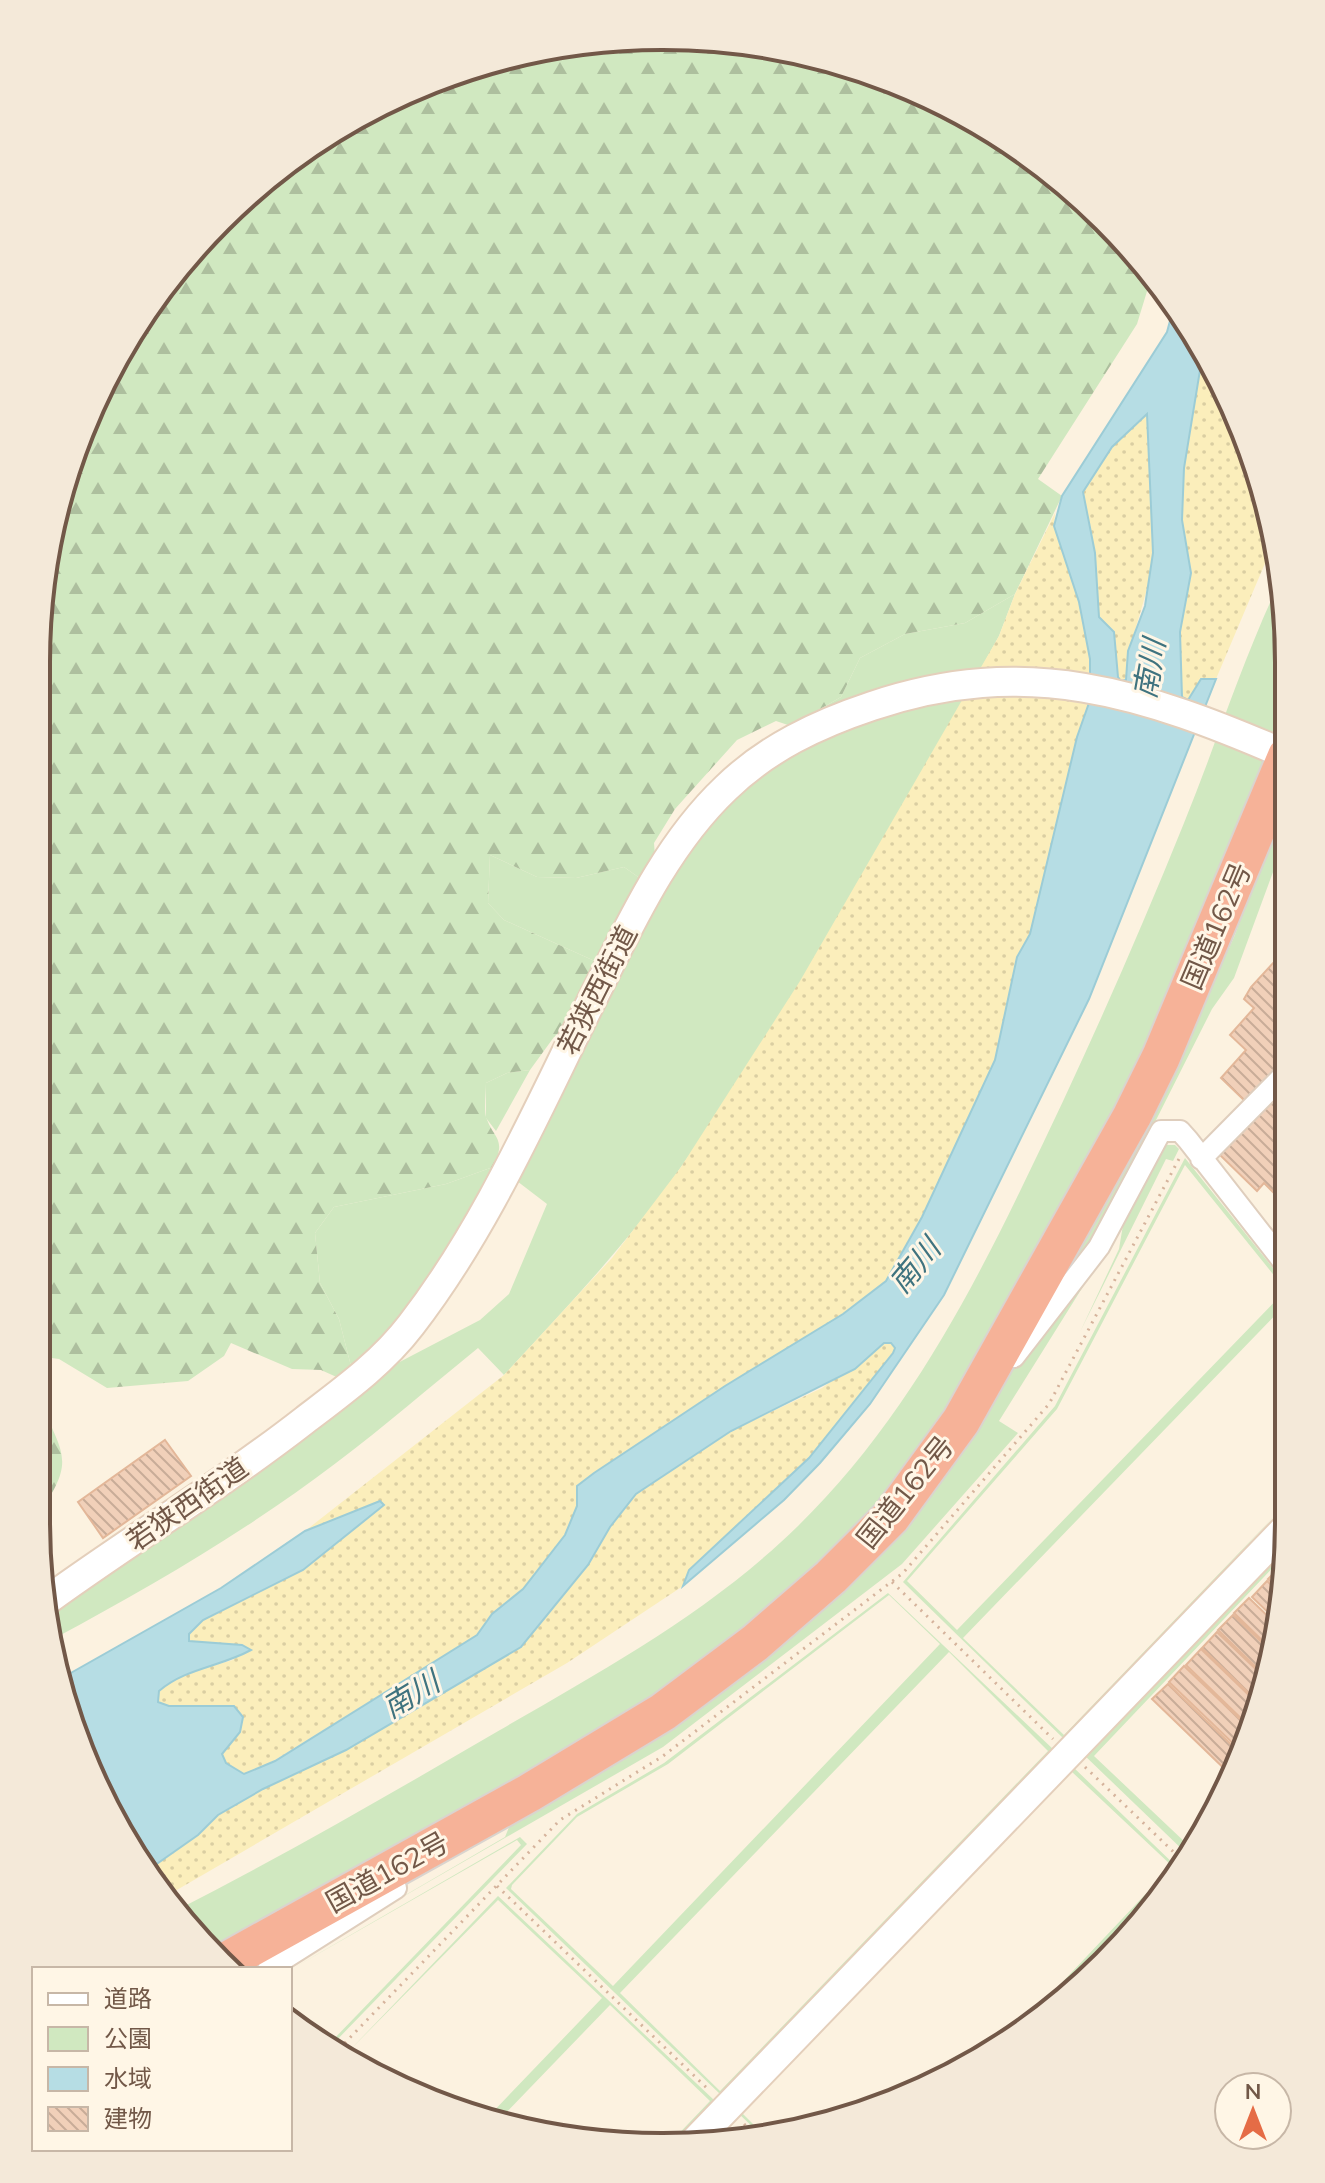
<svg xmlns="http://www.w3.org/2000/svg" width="1325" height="2183" font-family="Mulish,'Noto Sans JP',sans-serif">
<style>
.green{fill:#d0e8c0;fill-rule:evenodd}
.forest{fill:url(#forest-firs)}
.sand{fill:url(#sand-dots)}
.water{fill:#b6dde4;stroke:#9cccd6;stroke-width:2;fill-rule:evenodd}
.building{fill:url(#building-back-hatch);stroke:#e3b799;stroke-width:2}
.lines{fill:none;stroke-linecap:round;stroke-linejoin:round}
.street-casing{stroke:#dfcebd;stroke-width:24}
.secondary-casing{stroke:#e4cfbb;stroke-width:32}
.highway-casing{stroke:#dad4cf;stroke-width:42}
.path{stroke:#d5b39c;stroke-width:3;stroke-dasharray:2 6;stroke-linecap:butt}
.street{stroke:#fff;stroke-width:20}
.secondary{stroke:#fff;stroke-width:28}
.highway{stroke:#f6b298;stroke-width:38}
.labels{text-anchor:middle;stroke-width:6;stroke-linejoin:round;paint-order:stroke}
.street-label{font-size:28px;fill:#725848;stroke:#fff6e6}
.water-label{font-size:30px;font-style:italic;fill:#3f737f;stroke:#fff6e6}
.rim{fill:none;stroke:#725848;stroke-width:4}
</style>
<defs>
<pattern id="forest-firs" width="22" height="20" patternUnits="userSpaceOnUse" patternTransform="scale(2)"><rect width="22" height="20" fill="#d0e8c0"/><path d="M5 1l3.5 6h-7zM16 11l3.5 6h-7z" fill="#adbf9e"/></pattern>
<pattern id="sand-dots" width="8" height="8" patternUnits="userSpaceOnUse" patternTransform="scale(2)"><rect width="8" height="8" fill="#fbeebb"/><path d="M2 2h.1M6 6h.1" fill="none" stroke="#dacea2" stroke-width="1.8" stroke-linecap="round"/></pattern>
<pattern id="building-back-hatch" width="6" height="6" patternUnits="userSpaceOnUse" patternTransform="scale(2)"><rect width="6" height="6" fill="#f1d0b9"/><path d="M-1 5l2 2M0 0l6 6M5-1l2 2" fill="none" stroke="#c8ac98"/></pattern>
</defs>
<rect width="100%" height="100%" fill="#fcf2e0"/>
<path class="green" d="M1281 579 1288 621 1287 714 1153 1051 912 1478 710 1668 219 1956 175 1911C285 1855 392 1793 500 1730 605 1669 710 1612 798 1526 897 1429 962 1311 1022 1187 1080 1068 1134 947 1184 823 1217 742 1243 658 1281 579Z
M1015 594 999 636C899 816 799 999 681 1167 629 1242 566 1308 504 1375L478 1348C431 1386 384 1427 336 1463 248 1530 152 1586 55 1638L51 1611 390 1367 480 1320 509 1294 547 1204 513 1178C544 1118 575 1058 606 998 650 913 692 815 779 765L791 726 841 697 860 658 905 634 965 623Z
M1287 804V834L1234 978 1212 1009 1091 1249 1015 1345 1200 996C1223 964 1239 933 1247 896 1253 868 1275 831 1287 804Z
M490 855 537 877 576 878 624 867 641 879 599 963 504 920 488 903Z
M530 1070 496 1131 486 1118V1083L507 1073Z
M1163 1145H1175L1179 1149 1173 1161 1166 1159 1080 1332 1119 1249 1125 1213Z
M1185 1158 1285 1283V1289L1185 1165 1057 1409 907 1581 957 1630 1285 1291V1305L963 1638 1064 1735 1284 1506 1064 1739 903 1582 1055 1406Z
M493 1167 415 1302 352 1370 339 1319 320 1283 315 1233 334 1207 446 1184Z
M1099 1261 999 1421 1018 1433 902 1564 663 1747 347 1929 505 1837 516 1810 693 1701 999 1384Z
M1284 1546 1278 1557 1280 1560 1094 1756 1188 1845 1198 1835 1187 1854 1083 1754Z
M888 1593 1054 1750 721 2095 506 1888 577 1814 664 1763ZM889 1595 940 1644 613 1986 511 1889 512 1885 577 1817 668 1764ZM949 1652 1048 1751 720 2091 620 1993Z
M1072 1766 1179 1869 1170 1884 1093 1964 1002 2046 1172 1866 1071 1771 742 2113 760 2131H757L738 2113Z
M520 1837 527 1844 332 2045 330 2043 521 1845 517 1840 290 1970Z
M498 1896 714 2100 672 2145 667 2146 710 2101 610 2005 499 2120 487 2118 602 1998 498 1900 347 2053Z"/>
<path class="forest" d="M703 37C743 44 784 47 823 57 940 86 1082 178 1152 275L1137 324 1038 479 1062 496 1015 594 965 623 905 634 860 658 841 697 791 726 776 721 737 740 675 809 654 843 655 856 641 879 624 867 576 878 537 877 490 855 488 903 504 920 599 963 560 1036 554 1037 530 1070 507 1073 486 1083C486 1093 484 1108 486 1117 494 1140 507 1138 493 1167L446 1184 334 1207 315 1233 320 1283 339 1319 352 1370 341 1379 321 1370 292 1369 231 1343 224 1356 188 1381 107 1388 59 1359 37 1356 41 581 84 423 165 281 249 192 349 120 461 69 580 41Z
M37 1396C64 1456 77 1460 36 1517Z"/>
<path class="sand" d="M1206 352 1268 500 1274 542 1216 679H1201L1188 700 1182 697 1180 632 1191 573 1182 520 1184 468 1201 364Z
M1147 413C1146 460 1156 508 1153 555 1149 599 1128 637 1126 680L1121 681 1118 677 1114 632 1099 617 1095 553 1083 492 1112 447Z
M1055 513 1054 526 1079 602 1090 659V700L1077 737 1030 934 1017 957 995 1060 922 1217 886 1281 843 1314 725 1386 577 1486V1506L565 1535 523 1589 492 1614 477 1635 275 1760 244 1775 226 1763 222 1753 240 1732 243 1717 234 1706H170L157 1702 159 1691 178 1675 233 1660 242 1645 189 1641V1633L203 1620 303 1570 383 1505 380 1501 305 1531 504 1375 612 1258 681 1167 800 981 999 636 1015 594Z
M884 1343H891L895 1348 893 1353 809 1458 689 1570 683 1586 567 1663 163 1898 148 1870 198 1835 218 1815 263 1789 346 1750 521 1647 588 1565 610 1527 636 1494 731 1431 822 1388Z"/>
<path class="water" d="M1174 306 1206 352 1201 364 1184 468 1182 520 1191 573 1180 632 1182 697 1188 700 1201 679H1216L1089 999 944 1295 870 1404 820 1463 784 1500 683 1586 689 1570 809 1458 893 1353 895 1348 891 1343H884L855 1369 731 1431 636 1494 610 1527 588 1565 521 1647 346 1750 263 1789 218 1815 198 1835 148 1870 69 1721 62 1678 221 1588 305 1531 380 1501 384 1505 303 1570 203 1620 189 1634V1641L242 1645 251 1650C220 1667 186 1668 159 1691L158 1702 169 1706H234L243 1717 240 1732 222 1754 226 1763 244 1774 275 1761 477 1635 492 1614 523 1589 565 1535 577 1506V1486L594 1473 725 1386 843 1314 886 1281 922 1217 995 1060 1017 957 1030 934 1077 737 1090 700V659L1079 602 1054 526 1062 496 1167 332ZM1147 414 1153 553 1145 606 1128 651 1126 680 1121 681 1118 677 1114 632 1099 617 1095 553 1083 492 1112 447Z"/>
<path class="building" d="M1286 949V1058L1246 1102 1221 1078 1246 1050 1230 1035 1254 1008 1244 999 1251 987Z
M1286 1086V1129L1274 1141 1285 1152V1180L1273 1192 1264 1183 1257 1191 1220 1155Z
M165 1440 191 1476 103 1538 78 1502Z
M1283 1564H1284V1594L1268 1579Z
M1267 1581 1284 1597 1278 1622 1252 1597Z
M1249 1598 1277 1625 1271 1649 1234 1613Z
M1233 1615 1271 1651 1264 1675 1218 1630Z
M1217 1632 1264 1677 1257 1701 1202 1648Z
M1201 1649 1257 1703 1250 1727 1186 1665Z
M1184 1666 1250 1729 1243 1753 1169 1682Z
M1168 1684 1243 1756 1232 1776 1152 1699Z"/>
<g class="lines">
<g class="street-casing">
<path id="street" d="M1201 1159 1286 1073
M1014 1357 1099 1247 1161 1131H1180L1188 1140 1285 1264
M268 1969 396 1888"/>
</g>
<g class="secondary-casing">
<path id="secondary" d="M49 1599C133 1538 223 1484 305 1420 343 1391 382 1363 411 1325 490 1223 541 1100 599 986 634 916 669 842 726 788 767 748 818 724 872 706 1026 654 1144 693 1287 755
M694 2142 1284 1530"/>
</g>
<g class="highway-casing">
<path id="highway" d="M225 1962 529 1793 663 1712 755 1643 831 1577 891 1517 961 1421 1132 1116 1161 1057 1287 756"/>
</g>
<path class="path" d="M892 1582 1053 1739
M1085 1767 1183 1861
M497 1886 710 2091
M339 2049 560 1820 663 1756 903 1573 1049 1404 1180 1157
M744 2124 752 2132"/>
<use href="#street" class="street"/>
<use href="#secondary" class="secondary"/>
<use href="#highway" class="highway"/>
</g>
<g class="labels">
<g class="street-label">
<text transform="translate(1216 926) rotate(-67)" y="10">国道162号</text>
<text transform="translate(597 990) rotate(-63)" y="10">若狭西街道</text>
<text transform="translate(905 1492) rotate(-51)" y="10">国道162号</text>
<text transform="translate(187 1504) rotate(-35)" y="10">若狭西街道</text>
<text transform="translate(387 1872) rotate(-29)" y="10">国道162号</text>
</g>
<g class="water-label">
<text transform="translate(1150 669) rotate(-80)" y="10">南川</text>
<text transform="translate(915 1266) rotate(-50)" y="10">南川</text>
<text transform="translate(411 1695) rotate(-31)" y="10">南川</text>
</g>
</g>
<path d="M0 0H1325V2183H0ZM662 50H663A612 612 0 0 1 1275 662V1521A612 612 0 0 1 663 2133H662A612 612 0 0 1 50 1521V662A612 612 0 0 1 662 50Z" fill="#f4e9d9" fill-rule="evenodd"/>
<path class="rim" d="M662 50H663A612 612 0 0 1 1275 662V1521A612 612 0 0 1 663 2133H662A612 612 0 0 1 50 1521V662A612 612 0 0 1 662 50Z"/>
<rect x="32" y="1967" width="260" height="184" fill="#fff6e6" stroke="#c7b7a7" stroke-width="2"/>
<rect x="48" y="1993" width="40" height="12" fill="#ffffff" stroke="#c7b7a7" stroke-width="2"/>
<text x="104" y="2007" font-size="24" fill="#725848">道路</text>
<rect x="48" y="2027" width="40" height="24" fill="#d0e8c0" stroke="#c7b7a7" stroke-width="2"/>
<text x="104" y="2047" font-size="24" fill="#725848">公園</text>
<rect x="48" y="2067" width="40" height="24" fill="#b6dde4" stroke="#c7b7a7" stroke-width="2"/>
<text x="104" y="2087" font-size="24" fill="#725848">水域</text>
<rect x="48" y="2107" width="40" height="24" fill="url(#building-back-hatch)" stroke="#c7b7a7" stroke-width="2"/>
<text x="104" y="2127" font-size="24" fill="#725848">建物</text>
<g transform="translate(1253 2111)"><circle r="38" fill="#fff6e6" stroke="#c7b7a7" stroke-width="2"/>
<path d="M0-6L14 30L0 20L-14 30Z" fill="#e56c46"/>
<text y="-12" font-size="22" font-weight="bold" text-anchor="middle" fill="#725848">N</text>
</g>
</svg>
